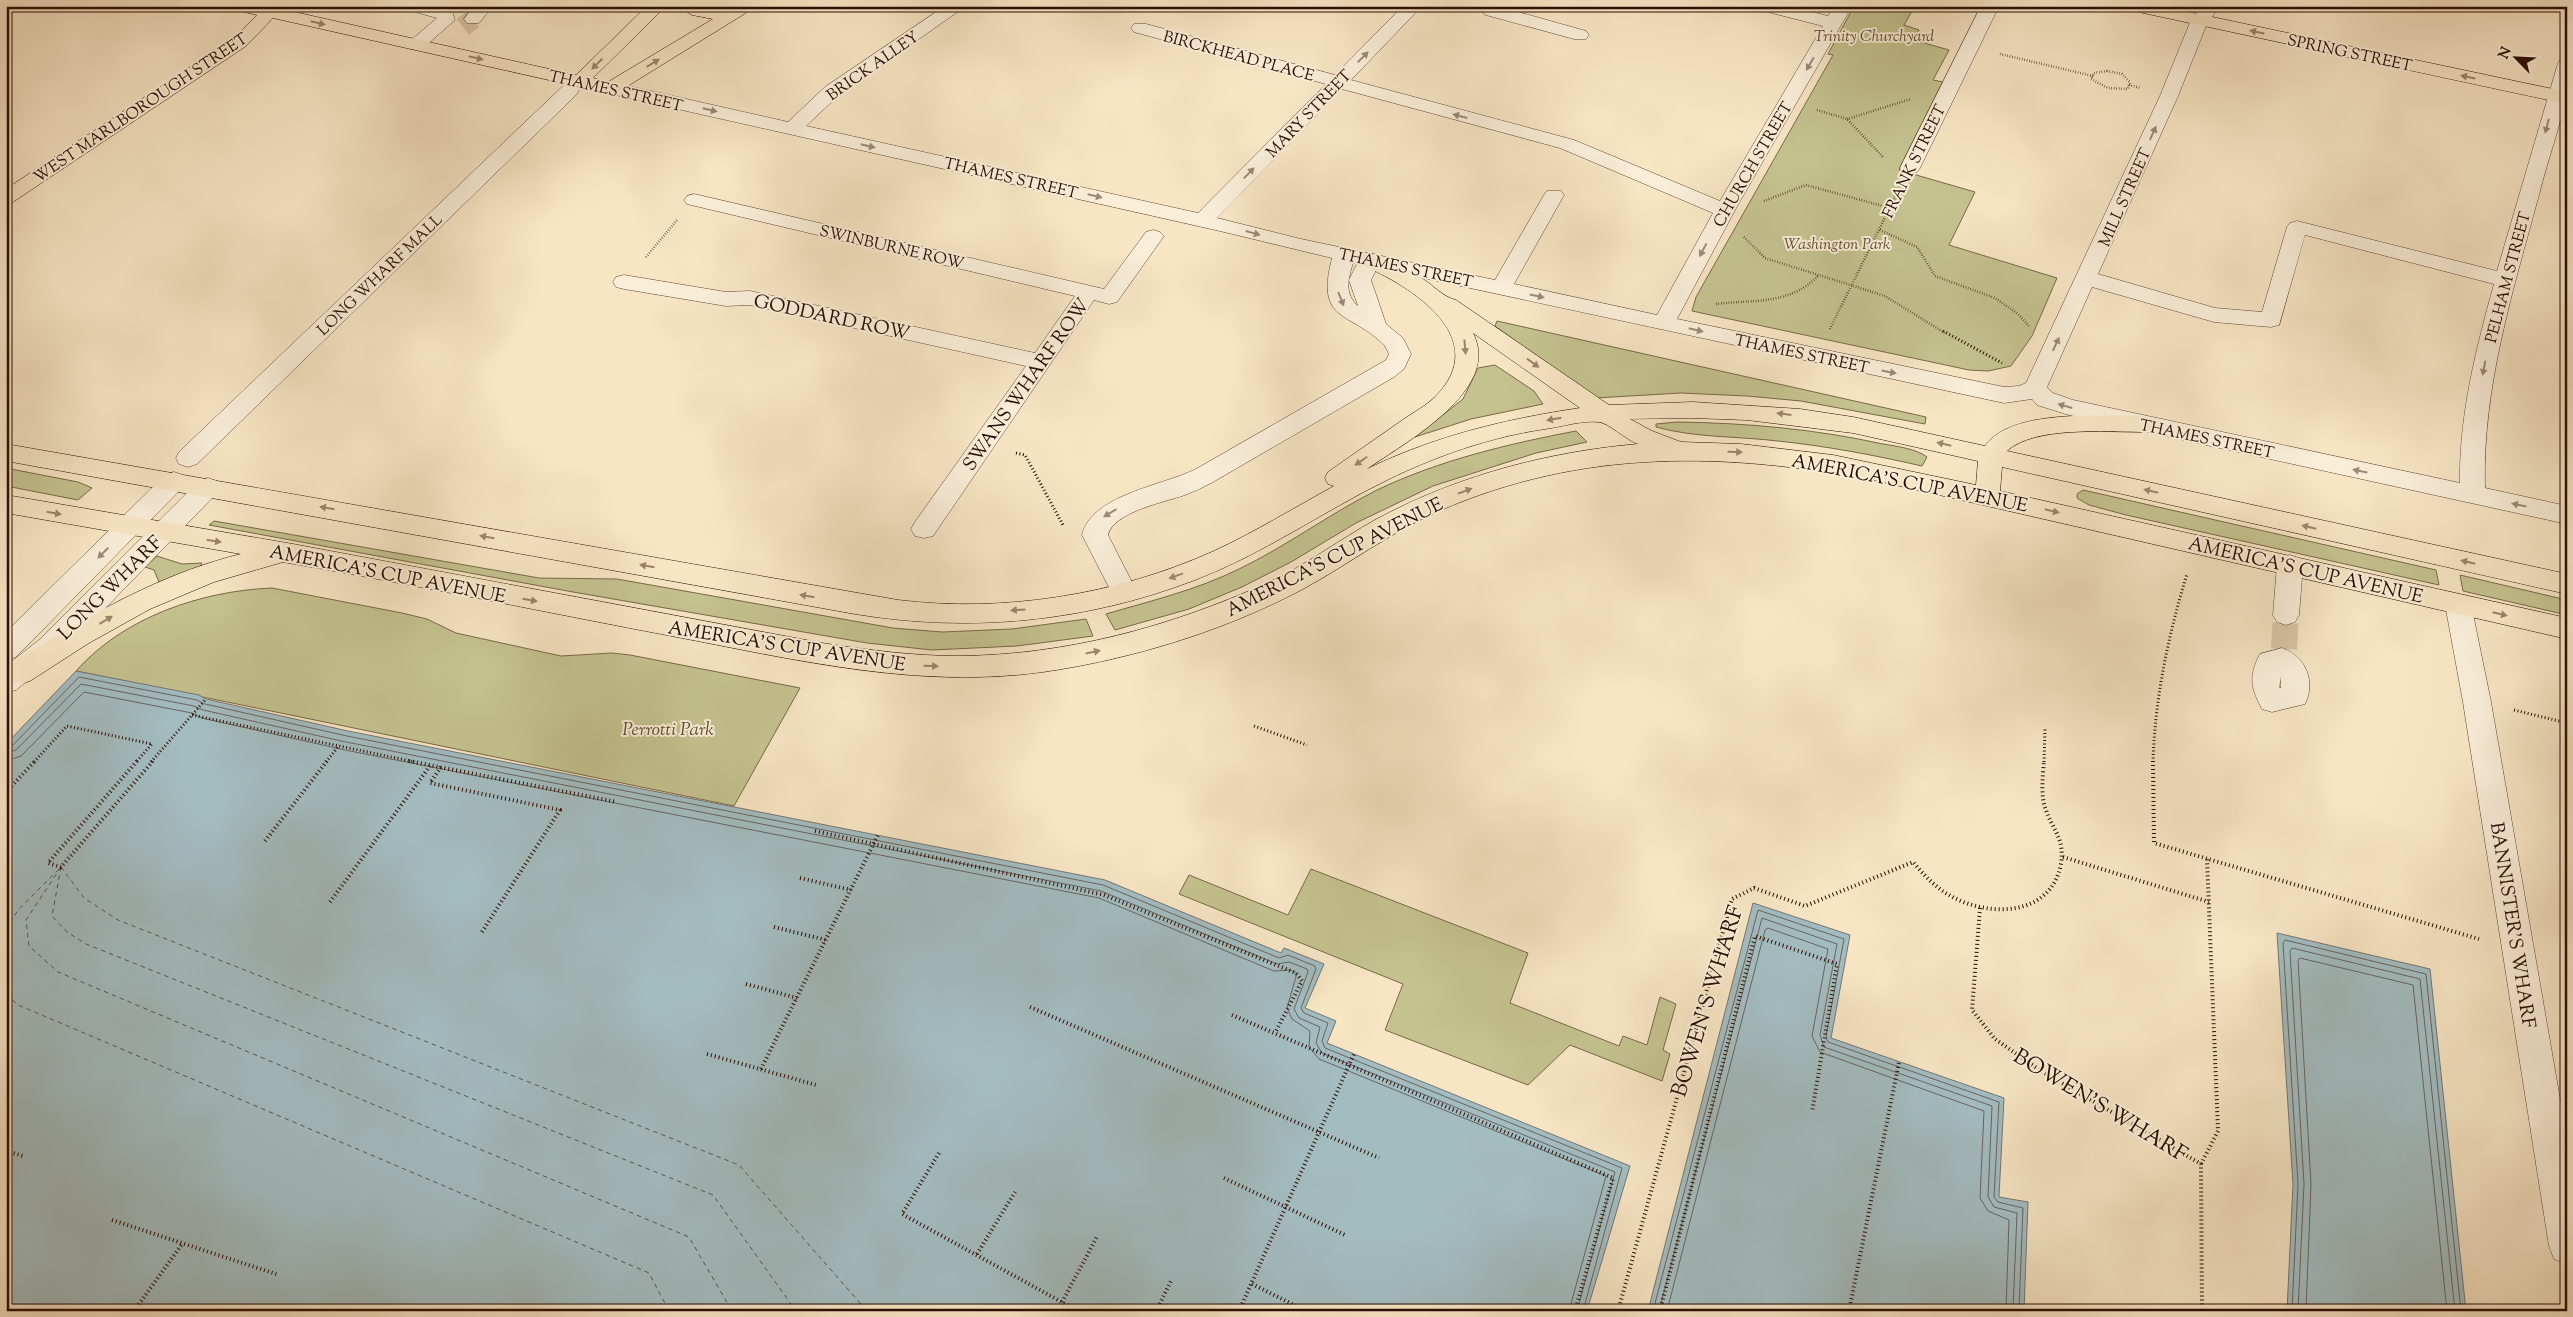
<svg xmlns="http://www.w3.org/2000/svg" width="2573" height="1317" font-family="'Sorts Mill Goudy',serif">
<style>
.green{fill:#c4c28f;stroke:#786848}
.water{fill:#a3bcc0;stroke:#737673}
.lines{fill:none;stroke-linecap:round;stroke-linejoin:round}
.shore{stroke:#676460;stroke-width:1}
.ferry{stroke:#5b534d;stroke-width:1;stroke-dasharray:4.5 4;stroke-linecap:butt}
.minor-tunnel-far1{stroke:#d8c5a7;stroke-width:20;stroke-dasharray:20 10;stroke-linecap:butt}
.minor-tunnel{stroke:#d8c5a7;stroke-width:26;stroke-dasharray:26 12;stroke-linecap:butt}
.minor-casing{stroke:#5e4331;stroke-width:1}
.major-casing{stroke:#2b0d00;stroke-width:1}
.path-far2{stroke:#2b0d00;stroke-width:2.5;stroke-dasharray:0.5 2;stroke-linecap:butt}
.path-far1{stroke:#2b0d00;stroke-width:3;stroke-dasharray:1 2.5;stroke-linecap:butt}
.path{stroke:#2b0d00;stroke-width:4;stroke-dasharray:1 3;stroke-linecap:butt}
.minor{fill:#faeed9;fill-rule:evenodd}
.major{fill:#f7e5c4;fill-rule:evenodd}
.oneway{fill:#9b846c}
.oneway2{fill:#9d8977}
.labels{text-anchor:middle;stroke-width:4;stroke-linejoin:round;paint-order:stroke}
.far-park-label{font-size:16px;font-style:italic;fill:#614c32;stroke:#faeed9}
.far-street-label{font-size:16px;fill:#2b0d00;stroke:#faeed9}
.street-label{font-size:19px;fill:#2b0d00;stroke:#faeed9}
.park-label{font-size:19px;font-style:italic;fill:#614c32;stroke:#faeed9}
.near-street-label{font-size:22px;fill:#2b0d00;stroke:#faeed9}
</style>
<rect width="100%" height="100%" fill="#f7e5c4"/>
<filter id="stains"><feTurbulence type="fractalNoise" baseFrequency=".004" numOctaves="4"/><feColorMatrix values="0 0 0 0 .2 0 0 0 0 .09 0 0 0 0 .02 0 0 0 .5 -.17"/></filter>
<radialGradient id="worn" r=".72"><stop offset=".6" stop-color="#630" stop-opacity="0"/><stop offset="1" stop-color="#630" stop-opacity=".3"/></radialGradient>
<path class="green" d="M1854 6H1915L1904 25 1919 30 1914 40 1949 50 1933 80 1943 82 1899 170 1975 192 1949 245 2057 278 2032 336 2011 366 1988 371 1969 370 1692 311 1696 297 1833 55 1828 54Z
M1497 321 1926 417 1925 424 1801 401 1747 396 1681 393 1595 398 1495 326Z
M1495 365 1534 391 1543 404 1471 419 1415 437 1463 399 1478 368Z
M1677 422C1747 423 1815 429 1883 444 1896 446 1917 449 1927 457L1922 466C1874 455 1826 446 1778 441 1736 436 1696 438 1656 427V424Z
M1576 431 1587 442 1536 453 1433 486 1356 523 1291 562 1242 587 1189 609 1115 630 1106 614C1150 601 1197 590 1239 569 1287 546 1329 514 1377 490 1440 460 1508 444 1576 431Z
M6 468 78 482 92 488 78 500 6 486Z
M2083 490 2436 570 2439 585 2126 515 2089 505 2077 498V494Z
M214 521 539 578 617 579 893 628 942 632 1012 629 1086 619 1093 636 1017 646 932 650 867 643 573 592 209 525Z
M157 556 182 564 202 563 200 567 159 582 154 570 145 567Z
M2460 575 2567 600V615L2463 591Z
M272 588 402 613 427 619 456 633 561 656 612 653 630 655 800 688 734 806 76 671C124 617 201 591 272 588Z
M1311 869 1528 953 1510 1003 1619 1046 1623 1036 1647 1045 1660 997 1676 1004 1663 1050 1670 1054 1662 1081 1570 1045 1528 1085 1385 1030 1403 984 1179 894 1189 875 1288 915Z"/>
<path class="water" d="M76 671 199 695 206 699 348 731 1105 880 1281 953 1284 948 1324 964 1305 1008 1336 1021 1327 1043 1630 1166 1587 1311H6V744Z
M1753 903 1850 935 1831 1038 2004 1098 1999 1197 2028 1202 2024 1311H1648Z
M2277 933 2430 969 2466 1311H2287L2293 1184Z"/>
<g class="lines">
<path class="shore" d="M6 747 12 746 79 677 197 700 205 704 347 736 1103 885 1279 958 1288 955 1315 966 1316 969 1301 1008 1304 1013 1328 1023 1322 1041 1325 1048 1622 1168 1583 1311
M6 754 16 750 81 684 194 706 203 710 346 742 1101 891 1277 964 1289 962 1307 969 1308 972 1294 1009 1299 1018 1320 1027 1316 1043 1322 1053 1615 1172 1577 1311
M6 761 21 756 84 692 192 713 202 718 345 750 1099 898 1274 971 1290 970 1297 973 1287 1008 1292 1019 1310 1031 1309 1047 1319 1059 1606 1176 1569 1311
M1653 1311 1758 910 1844 939 1826 1036 1828 1042 1999 1102 1994 1197 1998 1202 2023 1208 2019 1311
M1659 1311 1762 918 1837 944 1820 1035 1824 1047 1992 1106 1988 1197 1994 1207 2017 1213 2013 1311
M1667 1311 1765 930 1768 928 1828 949 1812 1036 1820 1052 1984 1111 1980 1198 1988 1211 2009 1220 2006 1311
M2292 1311 2298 1184 2283 943 2285 940 2426 974 2461 1311
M2298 1311 2304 1184 2290 951 2292 948 2420 979 2455 1311
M2306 1311 2311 1184 2298 960 2300 958 2413 985 2447 1311"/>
<path class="ferry" d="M61 867 84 898 118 920 739 1165 867 1311
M61 867 52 916 67 932 86 944 713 1195 796 1311
M61 867 26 920 29 946 58 972 689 1237 732 1311
M6 930 18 910 59 869
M6 994 18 1005 649 1273 669 1311"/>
<path class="minor-tunnel-far1" d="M463 27 473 19"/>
<path class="minor-tunnel" d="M2284 649 2286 615"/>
<g class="minor-casing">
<path id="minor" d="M405 6H434L452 11 455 20 422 49H410L407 45 410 41 437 18 408 10Z
M474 6H493L479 23H467L464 19Z
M945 6H966L839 95 806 126 1198 213 1326 84 1134 32 1131 28 1134 24H1146L1335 75 1403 6H1422L1351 80 1574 140 1720 201 1823 26 1760 10 1757 6H1788L1828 16 1834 6H1852L1735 210 1677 319 2004 387 2019 386 2026 383 2160 96 2191 20 2202 6H2221L2208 21 2178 96 2098 274 2215 308 2262 312 2287 227 2290 223 2297 221 2497 271 2558 63 2561 59 2567 58C2567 70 2569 84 2566 96 2560 127 2548 159 2540 191 2514 288 2482 386 2485 488L2567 506V524L2069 415 2037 405 2032 399 2004 403 1377 268 1371 280 1386 324 1403 338 1411 354 1404 369 1394 377 1213 482C1204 487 1195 491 1185 495 1165 502 1113 512 1108 535L1137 592 1133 599 1124 602 1115 599 1082 535C1091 495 1162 486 1196 469L1386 360 1389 354 1385 346C1350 310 1315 324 1332 258L1220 231 611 94 604 92 602 88 604 84 611 82 788 122 825 87ZM1342 89 1560 148 1713 213 1657 315 1514 284 1564 195 1561 191H1547L1544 195 1495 280 1301 239 1217 218ZM2305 235 2494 284C2476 349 2459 415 2460 483L2073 400 2053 393 2047 387 2092 287 2214 322 2271 327 2279 325ZM1353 263 1357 264 1349 280 1358 306C1344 294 1348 279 1353 263Z
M1476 6H1497L1586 31 1589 35 1586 39H1574L1486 15Z
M1981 6H1999L1920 168 1917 172H1903L1900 168Z
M570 84 577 86 579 90 577 94 197 464 188 467 179 464 176 458 179 452 563 86Z
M694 194 1104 289 1146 232 1153 230 1160 232 1164 236 1117 302 1109 304 1094 300 933 536 924 538 915 536 911 529 915 522 1026 366 750 305 726 306 624 289 616 287 613 282 616 277 624 275 726 292 750 291 1035 353 1075 296 687 204 684 200 687 196Z
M174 472 183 475 186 481 183 487 16 657 6 660V632L165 475Z
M208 478 217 481 220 487 217 493 59 656 16 690 6 693V666L39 640 199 481Z
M2290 555 2299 558 2303 565 2299 615 2295 622 2286 625 2277 622 2273 615 2277 565 2281 558Z
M2458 594 2467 597 2471 604 2491 702 2567 1139V1264L2554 1259 2549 1246 2463 702 2445 604 2449 597Z
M2282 648C2306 656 2316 682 2305 704L2272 712 2262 709C2251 688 2248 677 2260 654ZM2281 677V688H2279Z"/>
</g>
<g class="major-casing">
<path id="major" d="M233 6H284L281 9 576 75 647 6H666L593 78 608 82 713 19 692 15 677 6 717 9 757 6 618 92 611 94 273 18 246 46 13 202 6 204V189L234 38 257 15 236 10Z
M2125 6H2160L2567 92V104L2134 11Z
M1370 253C1389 258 1408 268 1423 279 1434 286 1443 297 1456 300L1609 405 1693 402 1800 409 1853 417 1985 446C2010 409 2100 416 2141 416L2149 418 2153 424 2149 430 2141 432C2105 432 2034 426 2007 451L2567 574V594L2002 467 2000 491 2567 618V639L1878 481C1726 452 1583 448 1439 511 1391 532 1349 564 1303 589 1224 631 1132 659 1043 672 921 689 801 661 682 638 549 613 417 585 283 562L214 582 150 609 89 643 30 681 20 684 10 681 6 673C13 658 34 650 48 641 109 604 172 571 241 554L6 513V495L293 544 822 643C867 650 913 656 959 656 1066 655 1170 627 1267 583 1305 566 1339 540 1375 520 1456 476 1547 452 1638 444 1626 440 1609 423 1599 422 1582 420 1561 427 1545 429 1490 437 1436 456 1387 480 1322 512 1263 554 1195 580 1085 622 971 633 855 614L6 461V444L898 600C1003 613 1117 595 1214 551 1255 532 1294 508 1334 486L1328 484 1325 478 1328 472C1353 454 1379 437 1404 419 1414 412 1426 406 1435 397 1494 338 1411 286 1362 265L1359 260 1362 255ZM1473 333 1580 408C1506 419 1435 436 1367 469 1404 443 1503 390 1473 333ZM1693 418 1747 420 1853 433 1978 461 1976 485 1833 455 1741 444 1681 442 1652 431 1630 419Z"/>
</g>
<path class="path-far2" d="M2000 54 2093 76
M2107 71 2122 74 2130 82 2128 89 2108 88 2091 79 2094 73Z
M2129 85 2141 88
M1817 110 1847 119 1883 157
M1847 119 1911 99
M1764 201 1806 185 1890 208
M1880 230 1917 247 1935 276 1995 298 2018 314 2029 326
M1744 237 1765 258 1885 296 1945 333
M646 257 677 220
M1716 304C1755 299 1789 306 1819 275
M1830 329 1899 189"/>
<path class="path-far1" d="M1943 331 2002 363
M1016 453 1025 455 1063 525
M2514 710 2567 723
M192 715 415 762
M1254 726 1307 745
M34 762 67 726 152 744 136 762
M151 762 206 699
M326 762 338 747
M2044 762 2045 729
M2153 762C2155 698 2168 636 2187 574"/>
<path class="path" d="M137 761 48 863 61 867 153 761
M409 761 617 802
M2153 761 2154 843 2479 939
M441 767 430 783 560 810 482 932
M6 792 35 761
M815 831 1104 895 1296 973 1302 981 1275 1033
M265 841 327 761
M2063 857 2209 902
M800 878 851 890
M330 902 430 766
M1980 908 1972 1010 1995 1039 2041 1071 2201 1164 2202 1311
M774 927 826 940
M746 984 797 998
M1030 1007 1379 1158
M1232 1015 1613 1178 1575 1311
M707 1054 816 1085
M761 1069 878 835
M6 1151 23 1156
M939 1153 902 1214 1078 1311
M2201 1164 2218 1131 2207 859
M1224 1178 1347 1236
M112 1220 279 1275
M977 1254 1015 1192
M1252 1284 1306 1311
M1062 1302 1098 1235
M134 1311 182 1244
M1156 1311 1172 1279
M1239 1311 1354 1054
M1618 1311 1732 899 1754 888 1805 906 1913 862C1924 875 1935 887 1949 895 1988 918 2051 917 2061 864 2065 838 2053 831 2046 810 2040 796 2043 776 2044 761
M1660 1311 1755 936 1837 964 1812 1112
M1849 1311 1899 1062"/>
<use href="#minor" class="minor"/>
<use href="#major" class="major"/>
</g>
<defs><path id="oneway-solid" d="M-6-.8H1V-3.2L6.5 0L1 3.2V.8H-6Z" transform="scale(1.25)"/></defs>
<g class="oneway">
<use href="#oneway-solid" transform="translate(318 23) rotate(13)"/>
<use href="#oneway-solid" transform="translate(2257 32) rotate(-168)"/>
<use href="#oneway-solid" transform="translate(476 58) rotate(13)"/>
<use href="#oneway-solid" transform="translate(653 63) rotate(-31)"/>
<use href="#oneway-solid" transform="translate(597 64) rotate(135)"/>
<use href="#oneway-solid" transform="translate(2468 77) rotate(-168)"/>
<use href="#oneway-solid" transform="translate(1465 347) rotate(85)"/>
<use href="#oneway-solid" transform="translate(1533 363) rotate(36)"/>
<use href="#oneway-solid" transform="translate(1784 414) rotate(-173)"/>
<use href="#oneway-solid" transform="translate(1554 419) rotate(170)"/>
<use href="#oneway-solid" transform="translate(1944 444) rotate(-167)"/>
<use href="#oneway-solid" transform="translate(1735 452) rotate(2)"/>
<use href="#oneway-solid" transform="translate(1361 461) rotate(145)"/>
<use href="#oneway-solid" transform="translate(1465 491) rotate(-20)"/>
<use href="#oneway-solid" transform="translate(2151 491) rotate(-167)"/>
<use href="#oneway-solid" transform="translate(327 508) rotate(-170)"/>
<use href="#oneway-solid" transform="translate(2052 511) rotate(13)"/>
<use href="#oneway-solid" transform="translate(54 513) rotate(10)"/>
<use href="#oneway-solid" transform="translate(2309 527) rotate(-167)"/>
<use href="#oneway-solid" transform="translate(487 537) rotate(-170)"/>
<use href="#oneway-solid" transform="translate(214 541) rotate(9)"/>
<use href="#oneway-solid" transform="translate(2468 562) rotate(-167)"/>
<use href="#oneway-solid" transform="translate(647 566) rotate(-170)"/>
<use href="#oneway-solid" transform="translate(1176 576) rotate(160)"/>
<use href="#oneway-solid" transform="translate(807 596) rotate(-170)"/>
<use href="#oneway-solid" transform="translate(530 600) rotate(10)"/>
<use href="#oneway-solid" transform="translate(1018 610) rotate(176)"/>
<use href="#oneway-solid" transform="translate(2500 614) rotate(13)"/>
<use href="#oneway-solid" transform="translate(106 620) rotate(-31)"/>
<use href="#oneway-solid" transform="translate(1093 652) rotate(-12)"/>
<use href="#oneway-solid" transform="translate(931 666) rotate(2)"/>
</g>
<g class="oneway2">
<use href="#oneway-solid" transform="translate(1363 57) rotate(-45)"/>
<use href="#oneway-solid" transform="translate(1810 64) rotate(120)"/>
<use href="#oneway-solid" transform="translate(710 110) rotate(13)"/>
<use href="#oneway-solid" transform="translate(1460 116) rotate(-165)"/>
<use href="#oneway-solid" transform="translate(2547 126) rotate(105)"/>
<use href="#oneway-solid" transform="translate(2153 133) rotate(-66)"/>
<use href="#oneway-solid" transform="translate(868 146) rotate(13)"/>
<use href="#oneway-solid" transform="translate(1249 173) rotate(-46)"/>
<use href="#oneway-solid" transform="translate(1095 196) rotate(13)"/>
<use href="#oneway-solid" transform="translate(1253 233) rotate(16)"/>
<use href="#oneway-solid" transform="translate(1703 250) rotate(118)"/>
<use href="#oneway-solid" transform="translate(1537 296) rotate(12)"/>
<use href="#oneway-solid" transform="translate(1341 299) rotate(68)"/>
<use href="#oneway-solid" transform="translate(1696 330) rotate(13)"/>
<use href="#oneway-solid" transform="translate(2056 344) rotate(-65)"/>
<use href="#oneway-solid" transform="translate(2484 368) rotate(101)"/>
<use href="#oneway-solid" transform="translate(1889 372) rotate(11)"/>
<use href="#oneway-solid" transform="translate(2065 406) rotate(-164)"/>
<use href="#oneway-solid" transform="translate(2360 471) rotate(-168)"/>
<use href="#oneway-solid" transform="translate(2519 505) rotate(-168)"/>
<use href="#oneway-solid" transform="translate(1110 513) rotate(149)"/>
<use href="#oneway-solid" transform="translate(103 553) rotate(135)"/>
</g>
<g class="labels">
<g class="far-park-label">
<text x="1874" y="41">Trinity Churchyard</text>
<text x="1837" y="249">Washington Park</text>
</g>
<g class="far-street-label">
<text transform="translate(2350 52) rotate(12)" y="6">SPRING STREET</text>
<text transform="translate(1239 55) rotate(15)" y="6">BIRCKHEAD PLACE</text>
<text transform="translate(872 65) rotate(-35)" y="6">BRICK ALLEY</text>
<text transform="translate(616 90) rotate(13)" y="6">THAMES STREET</text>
<text transform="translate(140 107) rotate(-34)" y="6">WEST MARLBOROUGH STREET</text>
<text transform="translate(1308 113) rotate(-46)" y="6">MARY STREET</text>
<text transform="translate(1913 161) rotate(-64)" y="6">FRANK STREET</text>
<text transform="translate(1752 164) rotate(-60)" y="6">CHURCH STREET</text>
<text transform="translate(1011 177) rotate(13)" y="6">THAMES STREET</text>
<text transform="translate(2124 197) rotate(-66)" y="6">MILL STREET</text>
<text transform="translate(892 246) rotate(13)" y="6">SWINBURNE ROW</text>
<text transform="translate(1406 267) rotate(12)" y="6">THAMES STREET</text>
<text transform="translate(379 274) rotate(-44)" y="6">LONG WHARF MALL</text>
<text transform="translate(2507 277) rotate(-75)" y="6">PELHAM STREET</text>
<text transform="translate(1802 353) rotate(12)" y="6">THAMES STREET</text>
<text transform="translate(2207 438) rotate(12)" y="6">THAMES STREET</text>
</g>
<g class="street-label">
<text transform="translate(832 316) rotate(12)" y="7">GODDARD ROW</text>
<text transform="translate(1025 384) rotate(-55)" y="7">SWANS WHARF ROW</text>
<text transform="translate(1910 482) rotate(11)" y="7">AMERICA'S CUP AVENUE</text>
<text transform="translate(1334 556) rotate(-27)" y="7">AMERICA'S CUP AVENUE</text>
<text transform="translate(2306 569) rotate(13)" y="7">AMERICA'S CUP AVENUE</text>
<text transform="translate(388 573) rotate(11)" y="7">AMERICA'S CUP AVENUE</text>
<text transform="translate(109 587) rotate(-45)" y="7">LONG WHARF</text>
<text transform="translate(787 645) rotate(9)" y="7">AMERICA'S CUP AVENUE</text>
<text transform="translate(2514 925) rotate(81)" y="7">BANNISTER'S WHARF</text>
</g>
<g class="park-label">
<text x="668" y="735">Perrotti Park</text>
</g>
<g class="near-street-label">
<text transform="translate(1706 1001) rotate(-73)" y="8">BOWEN'S WHARF</text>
<text transform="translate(2101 1104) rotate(31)" y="8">BOWEN'S WHARF</text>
</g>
</g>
<rect width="2573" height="1317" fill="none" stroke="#f7e5c4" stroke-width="25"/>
<rect x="8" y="8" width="2558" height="1302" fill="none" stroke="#2b0d00" stroke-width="2.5"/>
<rect x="12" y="12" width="2548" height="1292" fill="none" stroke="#2b0d00"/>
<g transform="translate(2516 58) rotate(294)" stroke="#faeed9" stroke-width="4" paint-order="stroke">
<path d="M0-4L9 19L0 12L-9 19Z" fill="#2b0d00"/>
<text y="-8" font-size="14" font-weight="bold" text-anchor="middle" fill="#2b0d00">N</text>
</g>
<rect width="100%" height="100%" filter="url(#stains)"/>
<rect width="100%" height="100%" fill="url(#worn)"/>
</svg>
